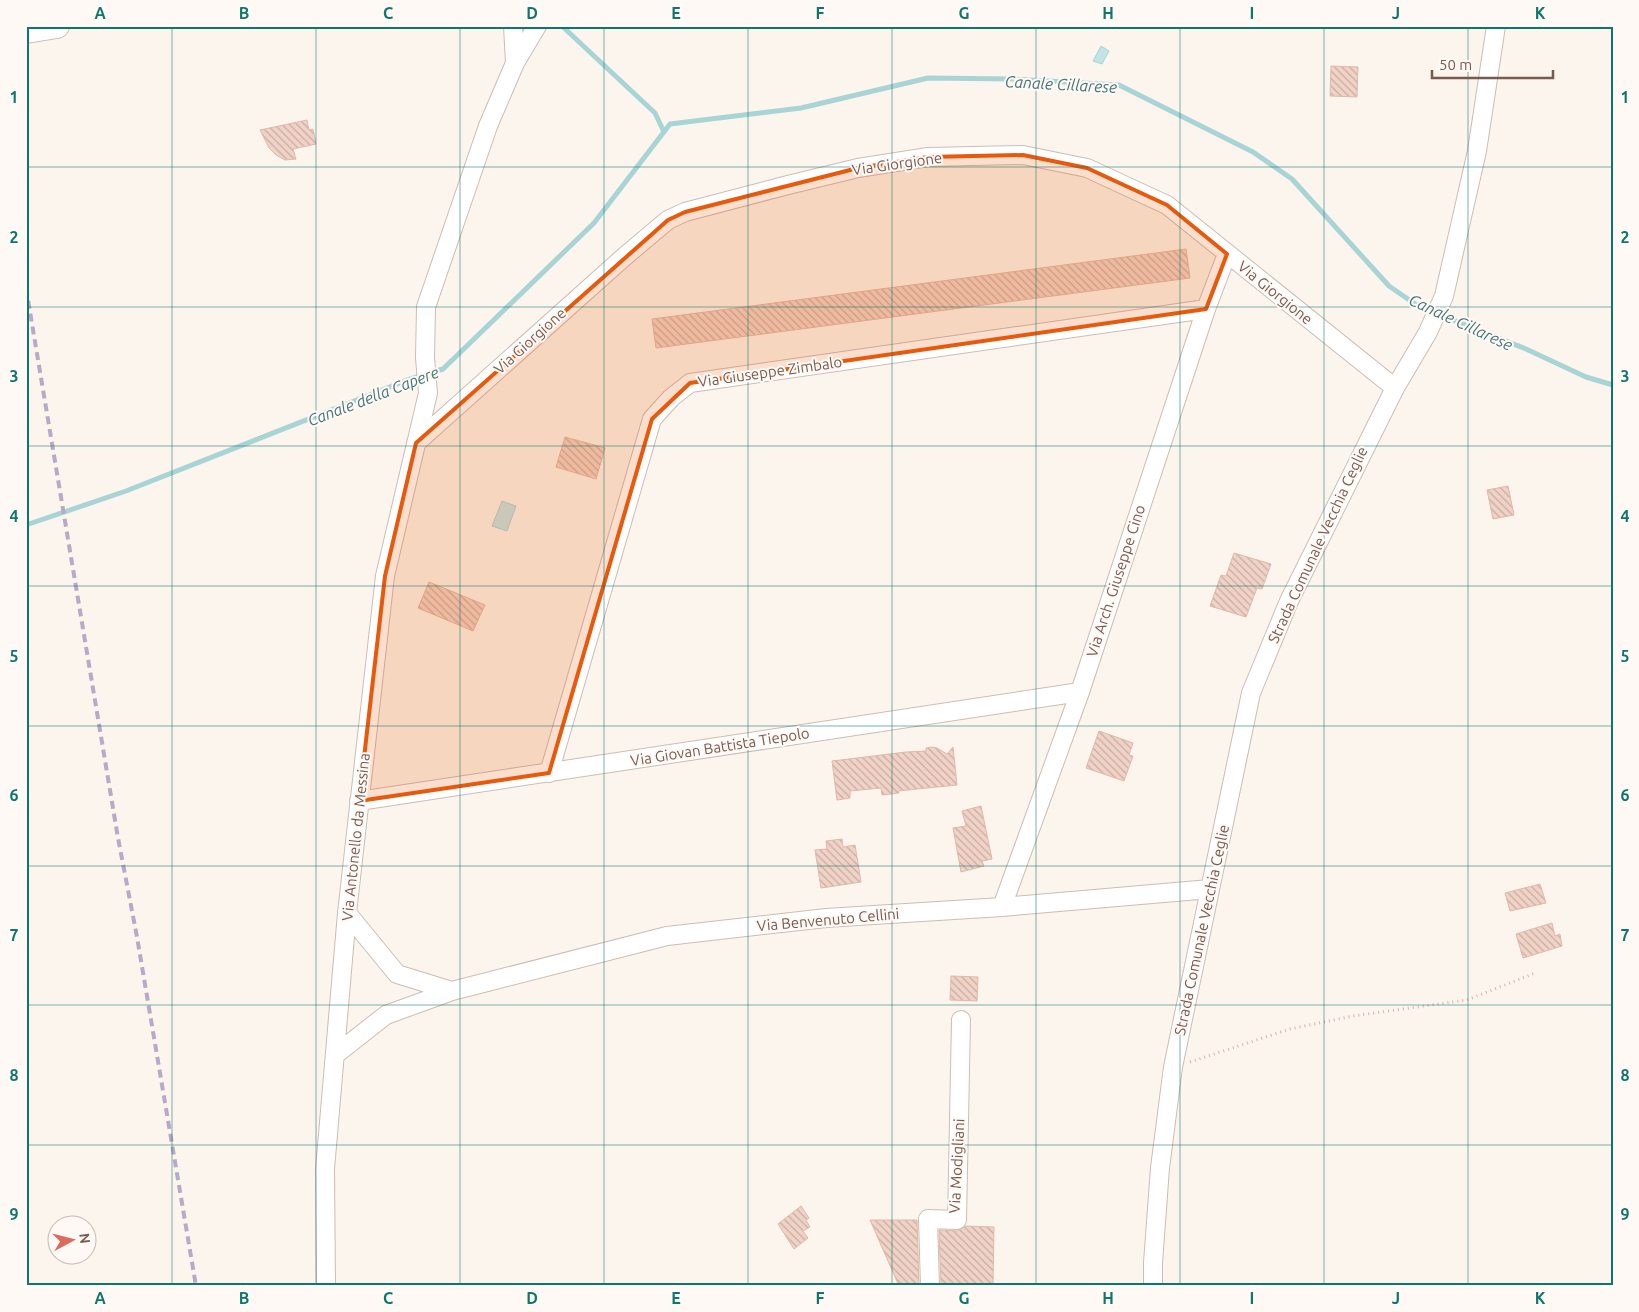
<svg xmlns="http://www.w3.org/2000/svg" width="1639" height="1312" font-family="Ubuntu,sans-serif">
<style>
.water{fill:#c2e4e5;stroke:#a8d4d6}
.lines{fill:none;stroke-linecap:round;stroke-linejoin:round}
.stream{stroke:#a8d4d6;stroke-width:5}
.building{fill:url(#building-back-hatch);stroke:#e2b8a7}
.minor-casing{stroke:#cebcb2;stroke-width:20}
.secondary-casing{stroke:#d4beb2;stroke-width:26}
.path{stroke:#d6b5a8;stroke-width:3;stroke-dasharray:1 4;stroke-linecap:butt}
.minor{stroke:#fff;stroke-width:18}
.secondary{stroke:#fff;stroke-width:24}
.rail{stroke:#b7aac7;stroke-width:4;stroke-dasharray:8 5;stroke-linecap:butt}
.marked{fill:#e8590c;fill-opacity:0.2;stroke:#e8590c;stroke-width:4;stroke-linejoin:round}
.grid{fill:none;stroke:#0f766e;stroke-width:1;stroke-opacity:0.55}
.labels{text-anchor:middle;stroke-width:4;stroke-linejoin:round;paint-order:stroke}
.street-label{font-size:15px;fill:#775a50;stroke:#fef9f4}
.water-label{font-size:16px;font-style:italic;fill:#43767a;stroke:#fef9f4}
.neatline{fill:none;stroke:#0f766e;stroke-width:2}
.grid-label{font-size:16px;text-anchor:middle;font-weight:bold;fill:#0f766e}
</style>
<defs>
<pattern id="building-back-hatch" width="6" height="6" patternUnits="userSpaceOnUse" patternTransform="scale(1.25)"><rect width="6" height="6" fill="#f0d2c6"/><path d="M-1 5l2 2M0 0l6 6M5-1l2 2" fill="none" stroke="#c7ada3"/></pattern>
</defs>
<rect width="100%" height="100%" fill="#fcf5ed"/>
<path class="water" d="M1101 46 1109 51 1102 64 1093 61Z
M502 501 516 506 507 531 492 526Z"/>
<g class="lines">
<path class="stream" d="M562 26 655 113 664 132
M26 525 126 491 410 379 443 369 594 223 670 124 801 108 928 78 1012 79 1119 85 1253 152 1292 179 1389 286 1418 306 1526 349 1586 377 1613 385"/>
</g>
<path class="building" d="M1331 66 1358 67 1357 97 1330 96Z
M307 120 309 130 313 129 316 144 293 149 296 159 285 160 276 155 269 148 260 130Z
M1186 249 1190 278 656 348 652 319Z
M565 437 605 448 596 479 556 467Z
M1508 486 1514 515 1493 519 1487 490Z
M1234 553 1271 564 1262 589 1257 588 1246 617 1210 606 1221 575 1226 576Z
M429 582 485 605 473 631 418 608Z
M1099 731 1133 743 1129 755 1133 756 1124 781 1086 768Z
M932 747 937 748 947 754 953 747 957 785 898 791 899 793 882 795 881 788 850 791V798L837 800 832 761 906 752 926 751V748Z
M981 806 992 859 982 861 984 866 961 872 953 828 966 826 962 811Z
M842 839 843 847 855 845 861 882 821 888 815 850 827 849 826 841Z
M1540 884 1546 903 1510 911 1505 893Z
M1552 923 1555 936 1560 934 1562 946 1523 958 1516 934Z
M951 976 978 977 977 1001 950 1000Z
M801 1206 809 1218 806 1220 810 1227 803 1231 808 1238 794 1249 778 1224Z
M870 1220H917L919 1286H899Z
M966 1226 994 1227 993 1286H941L939 1230 957 1231Z"/>
<g class="lines">
<g class="minor-casing">
<path id="minor" d="M513 26 515 63
M416 443 624 257 668 220 685 212 788 185 858 168 928 157 1023 155 1087 168 1167 205 1395 388
M549 773 652 419 671 398 690 383 1206 309
M359 801 1080 692
M1002 907 1080 692 1206 309 1227 254
M347 913 397 974 452 991
M335 1055 386 1015 452 991 667 936 826 918 1002 907 1210 889
M326 1286 325 1169 347 913 385 576 428 393 425 358 426 307 488 126 515 63 537 26
M930 1286 928 1219 957 1220 961 1020
M1153 1286V1263L1160 1168 1173 1067 1251 693 1289 601 1395 388 1428 332 1444 296 1477 151 1496 26"/>
</g>
<g class="secondary-casing">
<path id="secondary" d="M26 31 57 26"/>
</g>
<path class="path" d="M1190 1062 1290 1029 1353 1016 1467 1000 1535 973"/>
<use href="#minor" class="minor"/>
<use href="#secondary" class="secondary"/>
<path class="rail" d="M26 288 118 838 137 937 196 1286"/>
</g>
<path class="marked" d="M1023 155 1087 168 1167 205 1227 254 1206 309 690 383 652 419 549 773 359 801 385 576 416 443 668 220 685 212 858 168 928 157Z"/>
<path class="grid" d="M172 26V1286M316 26V1286M460 26V1286M604 26V1286M748 26V1286M892 26V1286M1036 26V1286M1180 26V1286M1324 26V1286M1468 26V1286M26 167H1613M26 307H1613M26 446H1613M26 586H1613M26 726H1613M26 866H1613M26 1005H1613M26 1145H1613"/>
<g class="labels">
<g class="street-label">
<text transform="translate(897 164) rotate(-8)" y="5">Via Giorgione</text>
<text transform="translate(1275 293) rotate(39)" y="5">Via Giorgione</text>
<text transform="translate(530 341) rotate(-42)" y="5">Via Giorgione</text>
<text transform="translate(770 372) rotate(-8)" y="5">Via Giuseppe Zimbalo</text>
<text transform="translate(1318 545) rotate(-65)" y="5">Strada Comunale Vecchia Ceglie</text>
<text transform="translate(1116 581) rotate(-72)" y="5">Via Arch. Giuseppe Cino</text>
<text transform="translate(720 747) rotate(-9)" y="5">Via Giovan Battista Tiepolo</text>
<text transform="translate(356 837) rotate(-84)" y="5">Via Antonello da Messina</text>
<text transform="translate(828 920) rotate(-5)" y="5">Via Benvenuto Cellini</text>
<text transform="translate(1202 930) rotate(-78)" y="5">Strada Comunale Vecchia Ceglie</text>
<text transform="translate(957 1166) rotate(-87)" y="5">Via Modigliani</text>
</g>
<g class="water-label">
<text transform="translate(1061 84) rotate(3)" y="6">Canale Cillarese</text>
<text transform="translate(1461 322) rotate(25)" y="6">Canale Cillarese</text>
<text transform="translate(373 396) rotate(-21)" y="6">Canale della Capere</text>
</g>
</g>
<rect width="1639" height="1312" fill="none" stroke="#fef9f4" stroke-width="55"/>
<g transform="translate(72 1240) rotate(83)"><circle r="24" fill="#fef9f4" stroke="#c8b9b2"/>
<path d="M0-4L9 19L0 12L-9 19Z" fill="#dd6b5b"/>
<text y="-8" font-size="14" font-weight="bold" text-anchor="middle" fill="#775a50">N</text>
</g>
<path d="M1432 70v8h121v-8" fill="none" stroke="#775a50" stroke-width="2.5"/>
<text x="1439" y="70" font-size="15" fill="#775a50" stroke="#fef9f4" stroke-width="4" paint-order="stroke">50 m</text>
<rect x="28" y="28" width="1584" height="1256" class="neatline"/>
<g class="grid-label">
<text x="100" y="19">A</text>
<text x="244" y="19">B</text>
<text x="388" y="19">C</text>
<text x="532" y="19">D</text>
<text x="676" y="19">E</text>
<text x="820" y="19">F</text>
<text x="964" y="19">G</text>
<text x="1108" y="19">H</text>
<text x="1252" y="19">I</text>
<text x="1396" y="19">J</text>
<text x="1540" y="19">K</text>
<text x="14" y="103">1</text>
<text x="1625" y="103">1</text>
<text x="14" y="243">2</text>
<text x="1625" y="243">2</text>
<text x="14" y="382">3</text>
<text x="1625" y="382">3</text>
<text x="14" y="522">4</text>
<text x="1625" y="522">4</text>
<text x="14" y="662">5</text>
<text x="1625" y="662">5</text>
<text x="14" y="801">6</text>
<text x="1625" y="801">6</text>
<text x="14" y="941">7</text>
<text x="1625" y="941">7</text>
<text x="14" y="1081">8</text>
<text x="1625" y="1081">8</text>
<text x="14" y="1220">9</text>
<text x="1625" y="1220">9</text>
<text x="100" y="1304">A</text>
<text x="244" y="1304">B</text>
<text x="388" y="1304">C</text>
<text x="532" y="1304">D</text>
<text x="676" y="1304">E</text>
<text x="820" y="1304">F</text>
<text x="964" y="1304">G</text>
<text x="1108" y="1304">H</text>
<text x="1252" y="1304">I</text>
<text x="1396" y="1304">J</text>
<text x="1540" y="1304">K</text>
</g>
</svg>
